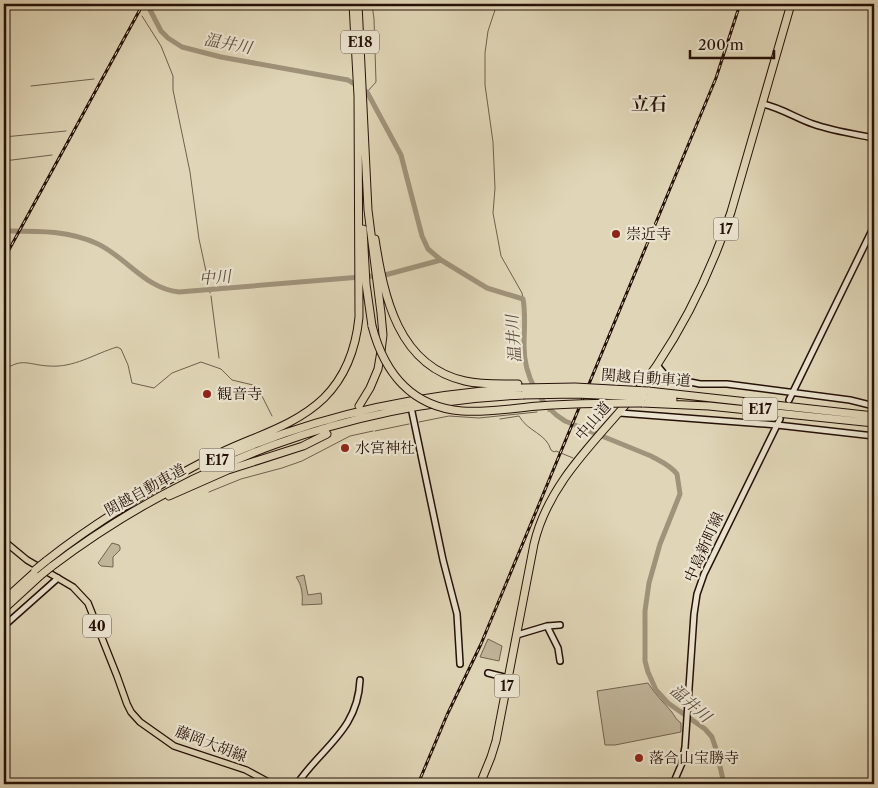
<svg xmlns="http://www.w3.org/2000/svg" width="878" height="788" font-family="'Libre Caslon Text','Noto Serif JP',serif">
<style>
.green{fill:#c0b499;stroke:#726250}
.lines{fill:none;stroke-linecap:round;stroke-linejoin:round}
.stream{stroke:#6f5f4d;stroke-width:1}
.river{stroke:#a0937b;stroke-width:5}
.secondary-casing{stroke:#251007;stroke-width:8}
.primary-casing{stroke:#251007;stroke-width:8}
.highway-casing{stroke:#251007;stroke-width:9}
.secondary{stroke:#ebe4d0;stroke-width:5}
.primary{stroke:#e0d6b7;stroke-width:5.5}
.highway{stroke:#e0d6b7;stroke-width:7}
.rail-casing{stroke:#251007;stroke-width:3}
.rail{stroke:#ebe4d0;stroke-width:1;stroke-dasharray:4;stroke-linecap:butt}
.highway-bridge-casing{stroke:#251007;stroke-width:9;stroke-linecap:butt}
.highway-bridge{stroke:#e0d6b7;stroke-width:7}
.poi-dot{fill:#8f2418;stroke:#ebe4d0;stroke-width:2}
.labels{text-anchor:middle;stroke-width:4.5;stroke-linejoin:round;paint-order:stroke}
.shield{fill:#ebe4d0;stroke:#605043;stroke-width:1}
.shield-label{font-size:14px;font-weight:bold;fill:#251007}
.poi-label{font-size:15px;fill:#251007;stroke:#ebe4d0;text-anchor:start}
.street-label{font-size:15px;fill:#251007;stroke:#ebe4d0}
.water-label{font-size:16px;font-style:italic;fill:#5c4b3b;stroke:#ebe4d0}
.quarter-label{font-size:18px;font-weight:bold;fill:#251007;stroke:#ebe4d0}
</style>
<rect width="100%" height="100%" fill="#e0d6b7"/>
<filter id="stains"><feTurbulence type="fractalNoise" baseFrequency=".004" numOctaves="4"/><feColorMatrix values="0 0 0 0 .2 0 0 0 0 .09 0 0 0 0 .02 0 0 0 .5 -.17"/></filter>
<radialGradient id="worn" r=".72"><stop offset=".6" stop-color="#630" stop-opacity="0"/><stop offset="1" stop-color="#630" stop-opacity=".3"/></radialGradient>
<path class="green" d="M112 543 119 545 120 547V550L113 557V567L101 566 98 563Z
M304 575 308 595 321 593 322 604 302 605C303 595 302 585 296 577Z
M488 639 502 646 499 661 480 657Z
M648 683C655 694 663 702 671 711 675 716 676 720 681 723V732L615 745H605L597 691Z"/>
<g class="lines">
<path class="stream" d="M134 4 140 12
M497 4 488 31 485 53V85L493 142 495 188 493 213 501 256 522 293 523 299
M142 16 161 46 173 76V90L190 172 199 239 209 285
M31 86 94 79
M367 92 376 82 374 19 372 4
M4 137 66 131
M4 161 52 155
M209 288V291
M210 288V293
M211 296 219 358
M4 370C23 357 28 365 49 366 74 368 94 354 117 347L121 349 128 365 132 383 154 388 172 373 201 362 221 369 232 380 253 385
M258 388 272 416
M548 411H551
M500 419 519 416C528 432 546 433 551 450L554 452 556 451 573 458
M419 422 449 416 479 418 537 412
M375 431 409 424
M209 492 241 479 282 468 302 461 350 436 373 431"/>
<path class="river" d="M147 4 161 31 168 38 182 47 221 57 348 80 367 92 401 155 422 236 428 249 441 260 487 288 523 299C526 315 524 330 524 346 524 376 540 406 565 421L651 456C660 461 670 465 677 474L680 494 660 544 649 583 645 611V661L648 672 656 690 668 703 705 729 712 737 716 749 724 784
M4 231C36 231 68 230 98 244 127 258 146 289 179 292L385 275 441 260"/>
<g class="secondary-casing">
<path id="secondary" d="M763 104C781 108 796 118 813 124 833 131 854 134 874 138
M657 365 666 376 675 379 700 384H727L850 400 874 406
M789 400 874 226
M412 412 443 560 457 614 460 664
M620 413 777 425 874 436
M4 626 58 578
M547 626 558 648 560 661
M517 635 547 626 560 625
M488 673 508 678
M297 784C322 747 358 730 360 680
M438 784H443
M673 784 682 763 685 747 694 614 697 594 704 574 780 419"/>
</g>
<g class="primary-casing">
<path id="primary" d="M4 541 27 560 73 587 88 603 117 676 127 704 131 712 140 722 174 746 246 770 272 784"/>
</g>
<g class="highway-casing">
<path id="highway" d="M353 4 358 96
M358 4 368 210 381 313 383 335 381 351 378 369 370 388 359 406
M363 229 366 284 372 326
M375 239C384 297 398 366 465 381 482 385 500 384 518 384
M648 391 874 416
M645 397 673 400
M642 403 709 406 874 423
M215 461C311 417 416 394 521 388
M169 496 228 470 303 446 327 434
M46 561C99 519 159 484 220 453 255 436 295 426 324 398 346 376 356 348 359 317L358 92
M51 567C188 463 350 403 523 395
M4 600 36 571
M4 609 41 575
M480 784 491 757 496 741 534 544C551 471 616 425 657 365 689 317 713 266 731 212L791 4"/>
</g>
<use href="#secondary" class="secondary"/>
<use href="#primary" class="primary"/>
<use href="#highway" class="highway"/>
<g class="rail-casing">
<path id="rail" d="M4 259 143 4
M418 784 447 715 481 644 716 78 740 4"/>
</g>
<use href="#rail" class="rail"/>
<g class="highway-bridge-casing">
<path id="highway-bridge" d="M372 326C384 372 411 407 462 411 487 413 514 408 539 406 573 403 607 403 642 403
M521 388 575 387 648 391
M523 395 575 394 645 397
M35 570 46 561
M41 575 51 567"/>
</g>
<use href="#highway-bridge" class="highway-bridge"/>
</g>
<g class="poi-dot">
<circle cx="616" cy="234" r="5"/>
<circle cx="207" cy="394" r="5"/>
<circle cx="345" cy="448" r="5"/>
<circle cx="639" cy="758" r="5"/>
</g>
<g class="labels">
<g class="shield">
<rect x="341" y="30.5" width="38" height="23" rx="4"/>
<rect x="713.5" y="217.5" width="25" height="23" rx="4"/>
<rect x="742.5" y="397.5" width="35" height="23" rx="4"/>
<rect x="199.5" y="448.5" width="35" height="23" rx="4"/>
<rect x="83" y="614.5" width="28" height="23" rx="4"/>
<rect x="494.5" y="674.5" width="25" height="23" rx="4"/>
</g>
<g class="shield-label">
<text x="360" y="47">E18</text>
<text x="726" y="234">17</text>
<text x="760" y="414">E17</text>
<text x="217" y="465">E17</text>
<text x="97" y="631">40</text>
<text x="507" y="691">17</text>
</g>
<g class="poi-label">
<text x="626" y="239">崇近寺</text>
<text x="217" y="399">観音寺</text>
<text x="355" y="453">水宮神社</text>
<text x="649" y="763">落合山宝勝寺</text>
</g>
<g class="street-label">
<text transform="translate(646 378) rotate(4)" y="5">関越自動車道</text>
<text transform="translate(593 421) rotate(-49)" y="5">中山道</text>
<text transform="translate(145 490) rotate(-29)" y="5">関越自動車道</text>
<text transform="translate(704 547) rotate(-66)" y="5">中島新町線</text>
<text transform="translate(211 744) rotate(21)" y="5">藤岡大胡線</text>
</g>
<g class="water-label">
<text transform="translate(228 43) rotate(11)" y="6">温井川</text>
<text transform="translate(215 277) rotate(-5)" y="6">中川</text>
<text transform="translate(513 339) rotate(-94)" y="6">温井川</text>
<text transform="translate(691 703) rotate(41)" y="6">温井川</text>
</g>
<g class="quarter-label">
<text x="649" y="110">立石</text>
</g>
</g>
<rect width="878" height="788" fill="none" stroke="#e0d6b7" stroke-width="20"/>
<rect x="5" y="5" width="868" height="778" fill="none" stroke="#251007" stroke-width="2.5"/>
<rect x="10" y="10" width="858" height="768" fill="none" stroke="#251007"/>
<path d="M690 50v8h84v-8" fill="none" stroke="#251007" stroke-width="2.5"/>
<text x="698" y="50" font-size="15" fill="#251007" stroke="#ebe4d0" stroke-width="4" paint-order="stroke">200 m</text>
<rect width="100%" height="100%" filter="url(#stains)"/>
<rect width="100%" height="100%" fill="url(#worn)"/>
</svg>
